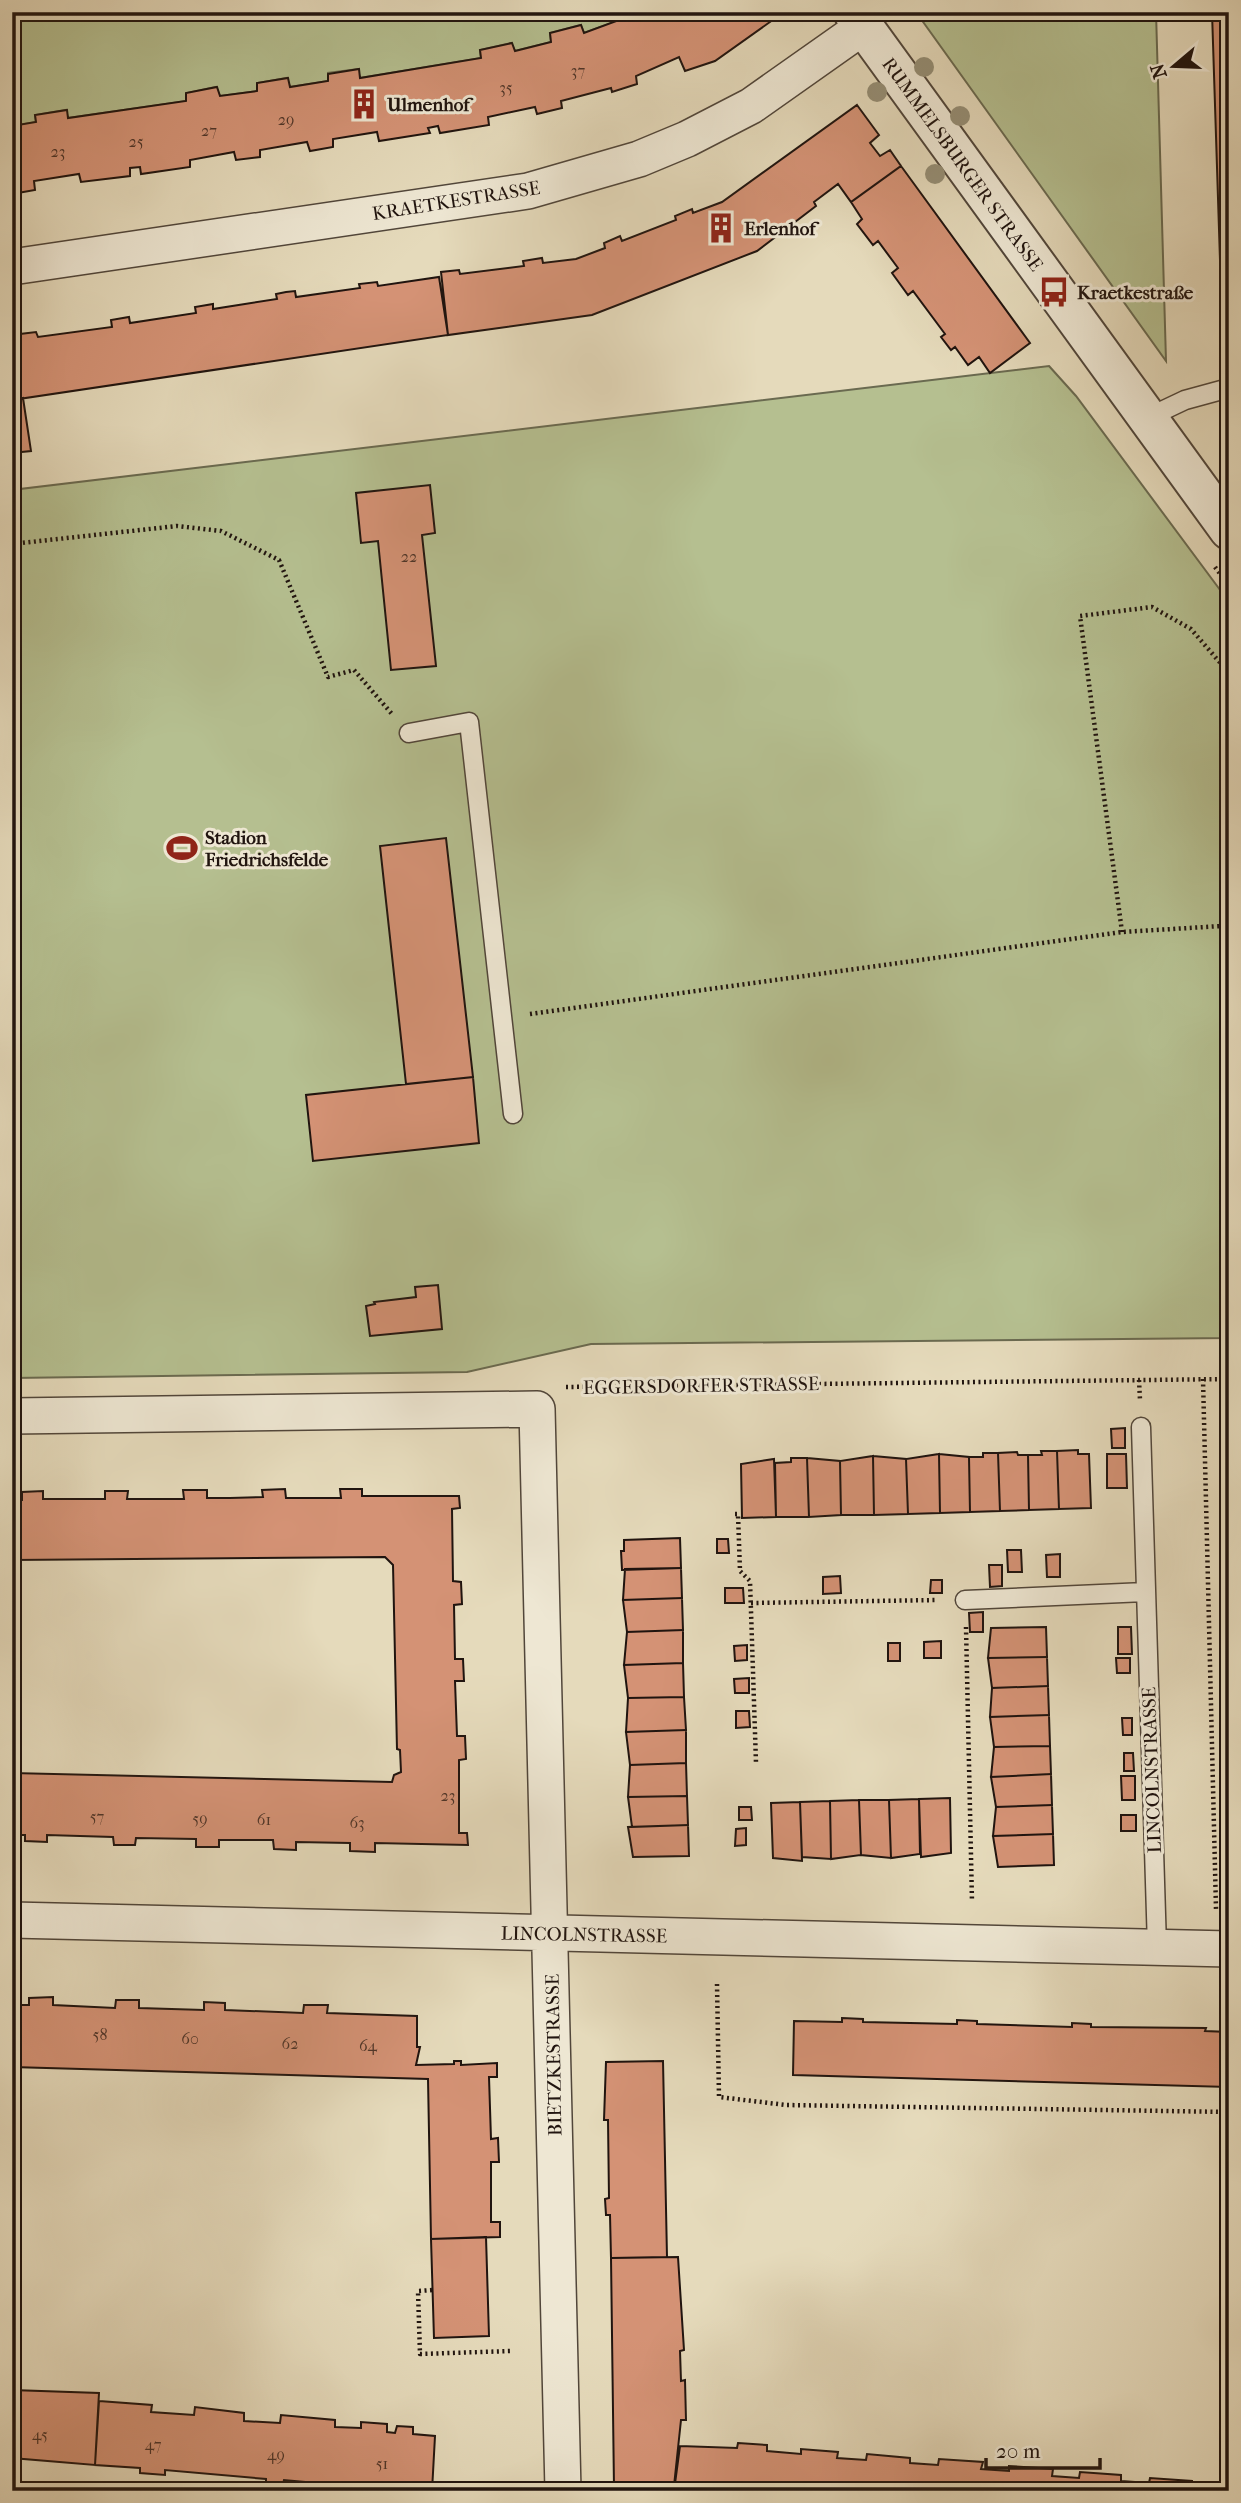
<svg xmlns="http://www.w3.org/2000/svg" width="1241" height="2503" font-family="'IM FELL French Canon',serif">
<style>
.green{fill:#b5bf90;stroke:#6a6a50;stroke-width:2}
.building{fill:#d49275;stroke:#20140f;stroke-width:2}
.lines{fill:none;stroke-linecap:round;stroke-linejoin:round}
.service-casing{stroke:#51463a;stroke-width:21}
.minor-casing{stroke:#51463a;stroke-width:38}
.tertiary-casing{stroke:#51463a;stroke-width:42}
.path{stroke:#20140f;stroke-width:4.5;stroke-dasharray:2 3.5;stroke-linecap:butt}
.service{stroke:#eee7d3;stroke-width:18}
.minor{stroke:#eee7d3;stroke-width:35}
.tertiary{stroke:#eee7d3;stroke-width:38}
.tree{fill:#958e75}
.labels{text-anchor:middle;stroke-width:6;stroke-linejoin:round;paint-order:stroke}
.number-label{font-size:16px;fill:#4d3428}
.poi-label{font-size:19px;font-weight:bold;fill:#20140f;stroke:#eee7d3;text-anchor:start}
.street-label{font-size:19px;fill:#20140f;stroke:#eee7d3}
</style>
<rect width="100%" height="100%" fill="#e5dabb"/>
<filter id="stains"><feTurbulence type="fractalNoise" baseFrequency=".00286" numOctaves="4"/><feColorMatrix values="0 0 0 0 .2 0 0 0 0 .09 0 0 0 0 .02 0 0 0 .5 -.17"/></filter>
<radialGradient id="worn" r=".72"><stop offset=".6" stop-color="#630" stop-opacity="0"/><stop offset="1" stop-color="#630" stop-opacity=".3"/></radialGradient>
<path class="green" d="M12 12H619L622 19 584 33 581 25 550 33 551 42 515 51 511 43 480 50 481 58 360 78 358 69 328 73V81L290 87 287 78 257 83V91L220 96 216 87 187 93 186 101 68 118 66 110 35 115 36 122 12 126Z
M916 12H1156L1166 361Z
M1049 366 1076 396 1229 602V1338L591 1344 467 1372 12 1378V490Z"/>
<path class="building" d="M619 12H784L715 61 685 71 679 57 636 76 637 84 612 92 611 88 561 101 562 108 537 114 535 107 488 117 489 125 440 133 438 126 428 128 430 133 379 141 377 132 333 139V147L310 151 307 142 260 150V157L236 160 234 152 190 160V167L141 174 140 167 130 168V176L81 182 79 174 34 181 35 190 12 194V126L36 122 35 115 67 110 68 118 186 101V93L217 87 220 96 257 91V83L288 78 290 87 328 81V74L359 69 360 78 481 58 480 50 512 43 515 51 551 42 550 33 581 25 584 33 622 19Z
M1212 12H1229V260H1220Z
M857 105 879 135 870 143 880 156 890 150 901 166 851 202 838 184 814 202 816 206 757 251 592 315 448 335 441 272 459 270 460 274 524 266 523 261 542 258 543 263 576 259 605 248 604 243 620 236 622 241 676 220 675 216 692 209 693 213 722 202Z
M901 166 1030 343 990 373 979 357 968 365 955 347 951 350 941 337 945 334 913 291 908 295 892 273 898 268 878 241 873 245 857 224 862 219 851 202Z
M439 277 448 335 12 400V335L36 332 38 337 112 327 111 320 129 317 130 323 196 313 195 307 213 304V309L277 299 276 294 286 292 295 291 296 297 360 288 359 284 377 282 378 286Z
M23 398 31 451 12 453V400Z
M430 485 435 533 422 535 436 666 391 670 378 541 361 543 356 493Z
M446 838 473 1077 406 1084 380 846Z
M473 1077 479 1143 313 1161 306 1095Z
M438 1285 442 1329 370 1336 366 1306 375 1304 374 1302 416 1297 415 1287Z
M1125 1428V1448H1112L1111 1429Z
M1078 1450V1454H1089L1091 1508 1059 1509 1057 1451Z
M1041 1451H1057L1059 1509 1029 1510 1028 1455H1042Z
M1017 1452 1018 1455H1028L1029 1510 1000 1511 998 1453Z
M983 1453H998L1000 1511 970 1512 969 1457H983Z
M939 1454 940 1513 908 1514 906 1459Z
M939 1454 969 1457 970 1512 940 1513Z
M1107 1454H1126L1127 1488H1107Z
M873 1456 906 1459 908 1514 874 1515Z
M873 1456 874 1515H841L840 1461Z
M791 1458H807L809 1517H776L775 1463 791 1462Z
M807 1458 840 1461 841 1515 809 1517Z
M774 1459 776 1517 742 1518 741 1464Z
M285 1489 286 1498H341L340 1489H362V1496H459L460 1508 452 1509 453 1581 461 1582 462 1604 454 1605 455 1659H463L464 1681H455L457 1736H465L466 1759 459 1760V1833H467L468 1845 375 1843V1852L350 1851V1843L296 1842V1850L274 1849 273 1840H219V1847H196V1839L136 1838 135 1845H114L113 1837 47 1835V1842L25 1841V1835H12V1773L392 1782 394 1775 401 1772 400 1750 397 1749 393 1565 385 1557 12 1560V1500H22V1492L43 1491V1499H105V1491H128L127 1499H184L183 1490H207V1498H230L263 1497 262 1490Z
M680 1538 681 1568 622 1570 621 1551H624V1540Z
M717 1539H728L729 1553H717Z
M1007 1550H1021L1022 1572H1008Z
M1060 1554V1577H1047L1046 1555Z
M989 1565H1002V1586L990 1587Z
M681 1568 682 1598 623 1600 625 1569Z
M840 1576 841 1593 823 1594V1577Z
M931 1580H942V1593H930Z
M725 1588H743L744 1603H725Z
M682 1598 683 1630 627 1632 623 1600Z
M983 1612V1632H970L969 1613Z
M1046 1627 1047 1657 988 1658 991 1628Z
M1118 1627H1131L1132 1654H1118Z
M683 1630V1663L624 1665 627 1632Z
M941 1641V1658H924V1642Z
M888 1643H900V1661H888Z
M747 1645V1660L735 1661 734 1646Z
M1047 1657 1048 1686 992 1688 988 1658Z
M1116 1658H1130V1673H1117Z
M683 1663 684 1697 628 1698 624 1665Z
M749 1678V1693H735L734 1679Z
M1048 1686 1049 1715 990 1717 992 1688Z
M684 1697 686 1730 626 1732 628 1698Z
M736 1711H749L750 1727 736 1728Z
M1049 1715 1050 1746 994 1747 990 1717Z
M1122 1718H1132V1735H1123Z
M686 1730V1763L630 1765 626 1732Z
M1050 1746 1051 1774 991 1777 994 1747Z
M1124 1753H1133L1134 1771H1124Z
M686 1763 687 1796 628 1797 630 1765Z
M1051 1774 1052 1805 996 1807 991 1777Z
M1121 1776H1135V1800H1122Z
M687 1796 688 1825 632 1827 628 1797Z
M950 1798 951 1853 921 1857 919 1799Z
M919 1799 920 1854 891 1858 889 1800Z
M859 1800H889L891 1858 861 1855Z
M859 1800 861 1855 831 1859 830 1801Z
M830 1801 831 1859 802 1857 800 1802Z
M800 1802 802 1861 773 1858 771 1803Z
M1052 1805 1053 1834 993 1836 996 1807Z
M739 1807H751L752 1820H739Z
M1121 1815H1136V1831H1121Z
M688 1825 689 1856 633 1857 628 1827Z
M746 1828V1845L735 1846 736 1829Z
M1053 1834 1054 1865 998 1867 993 1836Z
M53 1997V2005L115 2008 116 2000H139V2008L204 2010V2002L225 2003V2010L303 2013 304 2005H328L327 2013 417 2016V2047H420L416 2065 454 2064V2061H461V2065L497 2063V2077H489L491 2139 498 2138 499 2162H491V2222H500V2237L431 2239 428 2079 12 2067V2005H29V1998Z
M842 2018 863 2019V2022L957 2024V2020L977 2021V2024L1072 2027V2023L1091 2024V2027L1206 2028 1205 2031 1229 2032V2087L793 2075 794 2021 842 2022Z
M663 2061 667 2257 611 2258 610 2215H606L605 2199 609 2198 608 2120H604L606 2062Z
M486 2237 489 2336 434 2338 431 2239Z
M678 2257 684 2350 680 2351 681 2381 685 2380 686 2420H681L674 2486 614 2487 611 2258Z
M12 2386V2390L99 2393 95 2465 12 2458Z
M99 2401 152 2405 151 2412 194 2415 195 2407 244 2413V2421L280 2423 281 2415 335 2420V2427L361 2428V2422L387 2424V2432L395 2433 397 2426 413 2427V2434L435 2436 432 2491H371V2488L284 2480 283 2484 266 2483V2479L165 2470V2475L140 2473V2468L95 2465Z
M738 2443 767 2445V2451L801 2454V2449L838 2452 837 2458 866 2460 867 2454 910 2458V2463L938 2465 939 2459 983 2462 981 2469 1009 2471V2466L1053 2469 1052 2476 1079 2478 1080 2472 1121 2475V2481L1149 2483 1150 2478 1192 2481V2488L1227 2491H674L680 2446 737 2448Z"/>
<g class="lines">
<g class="service-casing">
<path id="service" d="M1147 418 1185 400 1229 388
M409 733 469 722 513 1114
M1141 1427 1157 1947
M965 1600 1145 1592"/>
</g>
<g class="minor-casing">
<path id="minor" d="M12 267 528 191 639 159 687 139 751 106 863 27
M12 1416 537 1409 563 2491
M12 1920 1229 1949"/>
</g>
<g class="tertiary-casing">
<path id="tertiary" d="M853 12 1229 530"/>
</g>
<path class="path" d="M12 544 177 526 221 531 279 560 328 677 354 670 392 714
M1215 567 1229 586
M1122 932 1080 616 1152 607 1191 629 1229 673
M530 1014 1122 932 1222 926 1229 929
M1203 1379 1216 1909
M1139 1380 1140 1400
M566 1387 1229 1379
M735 1514H738L740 1571 750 1581 756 1763
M751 1603 937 1600
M966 1627 972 1902
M717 1984 719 2097 786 2105 1229 2112
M432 2290 418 2291 420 2354 511 2351"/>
<use href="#service" class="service"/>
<use href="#minor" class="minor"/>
<use href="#tertiary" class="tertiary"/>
</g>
<g class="tree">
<circle cx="924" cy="67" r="10"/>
<circle cx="877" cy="92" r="10"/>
<circle cx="960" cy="116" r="10"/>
<circle cx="935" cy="174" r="10"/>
</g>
<defs>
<g id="building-bare" transform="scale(2.415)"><path d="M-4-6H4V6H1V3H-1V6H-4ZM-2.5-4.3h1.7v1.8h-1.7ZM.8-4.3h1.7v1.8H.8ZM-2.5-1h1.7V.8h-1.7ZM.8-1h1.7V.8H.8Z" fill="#8f2418" stroke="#eee7d3" stroke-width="2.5" paint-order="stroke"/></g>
<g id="bus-bare" transform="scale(2.415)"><path d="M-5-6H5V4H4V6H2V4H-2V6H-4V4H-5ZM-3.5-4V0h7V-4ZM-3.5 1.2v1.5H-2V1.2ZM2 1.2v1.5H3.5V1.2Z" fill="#8f2418" stroke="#eee7d3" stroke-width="2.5" paint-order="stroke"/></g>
<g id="stadium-bare" transform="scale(2.415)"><path d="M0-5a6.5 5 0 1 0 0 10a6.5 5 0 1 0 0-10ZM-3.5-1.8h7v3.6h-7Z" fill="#8f2418" stroke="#eee7d3" stroke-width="2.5" paint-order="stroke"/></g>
</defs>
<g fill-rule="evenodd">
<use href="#building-bare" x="364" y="104"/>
<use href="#building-bare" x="721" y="228"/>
<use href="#bus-bare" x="1054" y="292"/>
<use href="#stadium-bare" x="182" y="848"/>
</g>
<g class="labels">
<g class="number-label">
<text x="578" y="76">37</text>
<text x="506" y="93">35</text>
<text x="286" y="125">29</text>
<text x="209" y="136">27</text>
<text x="136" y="147">25</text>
<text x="58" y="157">23</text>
<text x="409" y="562">22</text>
<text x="448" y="1801">23</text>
<text x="97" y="1822">57</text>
<text x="200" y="1824">59</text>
<text x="264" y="1825">61</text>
<text x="357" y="1828">63</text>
<text x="100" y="2040">58</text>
<text x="190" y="2044">60</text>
<text x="290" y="2049">62</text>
<text x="368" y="2051">64</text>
<text x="40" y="2440">45</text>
<text x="153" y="2450">47</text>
<text x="276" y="2460">49</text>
<text x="382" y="2469">51</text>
</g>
<g class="poi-label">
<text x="387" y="111">Ulmenhof</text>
<text x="744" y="235">Erlenhof</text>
<text x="1077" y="299">Kraetkestraße</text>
<text x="205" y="844">Stadion<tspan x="205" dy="22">Friedrichsfelde</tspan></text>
</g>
<g class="street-label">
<text transform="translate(963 164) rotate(54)" y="7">RUMMELSBURGER STRASSE</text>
<text transform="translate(456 200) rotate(-9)" y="7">KRAETKESTRASSE</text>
<text transform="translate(701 1385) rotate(-1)" y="7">EGGERSDORFER STRASSE</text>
<text transform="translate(1151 1770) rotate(-92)" y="7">LINCOLNSTRASSE</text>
<text transform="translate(584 1934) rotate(1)" y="7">LINCOLNSTRASSE</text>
<text transform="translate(553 2055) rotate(-91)" y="7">BIETZKESTRASSE</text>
</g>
</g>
<rect width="1241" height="2503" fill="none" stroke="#e5dabb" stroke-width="42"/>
<rect x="14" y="14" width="1213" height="2475" fill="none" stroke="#20140f" stroke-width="3.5"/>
<rect x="21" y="21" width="1199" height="2461" fill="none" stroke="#20140f" stroke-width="2"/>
<g transform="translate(1174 66) rotate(251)" stroke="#eee7d3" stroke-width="5" paint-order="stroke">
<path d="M0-5L12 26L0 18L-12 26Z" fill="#20140f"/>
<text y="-10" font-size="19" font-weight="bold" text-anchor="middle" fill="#20140f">N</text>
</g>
<path d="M986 2458v10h114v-10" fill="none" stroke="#20140f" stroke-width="3.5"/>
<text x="996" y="2458" font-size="21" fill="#20140f" stroke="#eee7d3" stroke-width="5" paint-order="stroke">20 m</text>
<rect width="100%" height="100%" filter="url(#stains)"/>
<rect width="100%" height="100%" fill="url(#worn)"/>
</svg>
